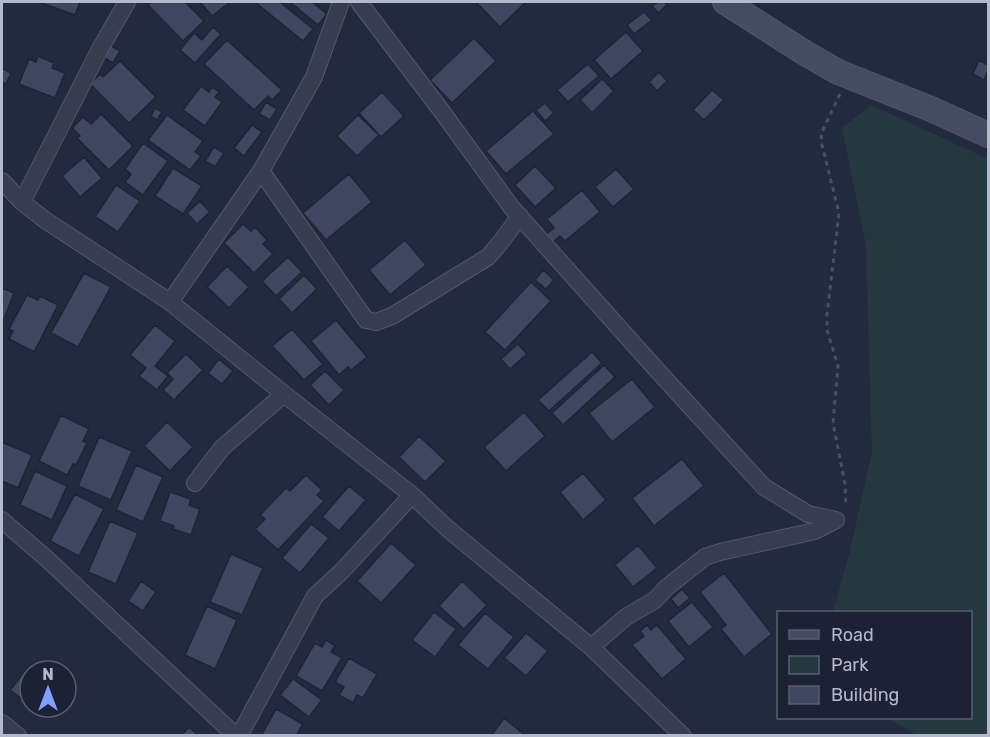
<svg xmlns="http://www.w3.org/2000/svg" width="990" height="737" font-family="Rubik,sans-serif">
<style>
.green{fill:#253840}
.building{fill:#3f4660;stroke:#1e2436;stroke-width:1.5}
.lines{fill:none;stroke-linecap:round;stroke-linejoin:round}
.street-casing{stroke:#52586a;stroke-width:18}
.secondary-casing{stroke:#52586a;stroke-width:26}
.path{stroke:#40545a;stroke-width:3;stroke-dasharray:4.5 4.5;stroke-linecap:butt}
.street{stroke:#373d4f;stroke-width:16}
.secondary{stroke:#454b63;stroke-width:24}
</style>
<rect width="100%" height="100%" fill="#232a40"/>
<path class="green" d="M871 105 988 159V735H917L888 718H970V612H833L850 551 872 452 866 246 842 128Z"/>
<path class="building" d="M39 2H80L75 15Z
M152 2H185L204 21 183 41 148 5Z
M200 2H230L212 16Z
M255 2H280L313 29 303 41Z
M290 2H312L327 14 318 25Z
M476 2H526L500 27Z
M658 2H664L667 5 658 13 652 6Z
M644 12 652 20 634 34 627 25Z
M213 27 221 34 195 63 180 50 194 33 202 40Z
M626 32 643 51 611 79 594 60Z
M474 38 496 61 452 103 430 80Z
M227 40 282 90 272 100 268 96 254 110 204 64Z
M110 45 120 51 113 63 103 57Z
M38 56 54 63 52 68 65 73 55 98 19 84 29 59 36 62Z
M979 60 988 65V71L984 80 973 74Z
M120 61 156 97 129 123 90 84 100 74 103 77Z
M588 64 599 76 568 102 557 90Z
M2 68 11 73 6 84 2 82Z
M659 72 667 81 657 91 649 82Z
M602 79 614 91 592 113 580 100Z
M201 86 209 92 212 87 219 92 215 97 222 102 205 126 183 110Z
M712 90 724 100 704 120 693 110Z
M382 92 404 116 381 137 359 113Z
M266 102 277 109 270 120 259 114Z
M545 103 554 113 545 121 536 110Z
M155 108 162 112 157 120 151 116Z
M533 111 554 134 506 174 486 151Z
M101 114 133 146 109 170 77 138 80 136 72 128 83 117 91 124Z
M167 115 203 141 195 152 201 156 190 170 148 140Z
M358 115 379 135 357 156 337 136Z
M252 125 262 132 244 156 234 148Z
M143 143 168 161 143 195 125 182 131 174 125 169Z
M214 147 224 153 215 167 205 161Z
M84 157 102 178 80 197 62 176Z
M535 166 556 188 535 207 515 185Z
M173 168 202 186 183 214 155 196Z
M616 169 634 189 613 207 595 187Z
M349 174 372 202 326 240 303 213Z
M116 185 140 201 118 232 95 217Z
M582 190 600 212 565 241 560 236 553 242 546 234 554 228 547 219Z
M200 201 210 212 197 224 187 213Z
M243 224 251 231 255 227 267 240 263 244 273 254 254 273 224 243Z
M405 240 426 265 390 295 369 270Z
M288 257 302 272 276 296 262 281Z
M227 266 249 287 229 308 207 287Z
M543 270 554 280 546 289 535 280Z
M84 273 111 287 78 347 51 333Z
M304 275 317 289 292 313 279 299Z
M531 282 551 301 505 350 485 332Z
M2 288 14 293 2 324Z
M27 295 38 300 40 296 58 305 34 352 9 339 13 331 9 329Z
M336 320 367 357 351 370 348 367 339 375 311 341Z
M155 325 175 341 155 366 168 376 157 390 139 376 146 368 130 355Z
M292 329 323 364 304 380 272 346Z
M518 344 527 354 510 369 501 359Z
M592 352 602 363 549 411 538 400Z
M186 354 203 370 174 400 163 390 173 379 167 373Z
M219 359 233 371 222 384 208 373Z
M604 365 615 377 563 425 552 413Z
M325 371 344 390 329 405 310 385Z
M632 379 655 407 612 442 589 413Z
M524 412 545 436 506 471 484 447Z
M61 415 89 429 83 441 87 443 76 465 73 464 67 475 39 461Z
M167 422 193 447 170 471 144 446Z
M419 436 446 461 425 482 399 457Z
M99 437 132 451 111 500 78 486Z
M2 442 32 455 18 488 2 481Z
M682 459 704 486 654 526 632 498Z
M136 465 163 477 143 522 116 510Z
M35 471 67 486 52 520 20 505Z
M583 473 606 500 583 520 560 492Z
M306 475 322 490 317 495 324 501 278 550 255 529 265 519 260 515 286 488 290 491Z
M349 486 366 500 339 531 322 517Z
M170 492 191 499 189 505 200 509 191 535 173 529 174 526 160 521Z
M75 494 104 509 79 556 50 541Z
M110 521 138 533 116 584 88 572Z
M311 524 329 538 300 573 282 558Z
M391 543 416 565 381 603 357 581Z
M638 545 657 568 633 587 615 565Z
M231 554 263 568 242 615 210 602Z
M724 573 772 634 744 657 721 629 726 625 700 592Z
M141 581 156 592 143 611 128 601Z
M462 581 487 605 464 629 439 606Z
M682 589 690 598 678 608 671 599Z
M692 602 713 627 689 647 668 621Z
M207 606 237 620 215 669 185 655Z
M434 612 456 629 435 657 412 640Z
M485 613 514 637 488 669 458 645Z
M647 625 651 630 657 625 686 659 662 679 632 645 644 636 640 631Z
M526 633 548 651 526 676 504 658Z
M326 640 335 646 331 652 342 658 322 691 296 676 315 643 322 647Z
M349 658 377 674 363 698 357 695 353 703 339 695 344 687 335 682Z
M31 664 40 671H30V705L10 690Z
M293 679 322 700 309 717 280 695Z
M276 709 303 724 296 736H261Z
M504 718 526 736H491Z
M189 727 199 736H181Z"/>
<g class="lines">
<g class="street-casing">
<path id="street" d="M359 2 443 113 512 208 656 369 764 487 808 514 836 520
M261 171 366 320 376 322 392 316 488 257 500 243 520 216
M2 181 22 202 45 220 170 302 284 394 412 495 448 529 591 647 683 736
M22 202 100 49 127 2
M170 302 261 171 314 77 341 2
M195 483 222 448 284 394
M2 520 47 559 236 736
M591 647 626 617 655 600 666 588 705 557 720 552 815 531 836 520
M2 723 18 736
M239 736 315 596 343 570 412 495"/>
</g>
<g class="secondary-casing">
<path id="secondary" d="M725 2 805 53 838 72 931 109 988 135"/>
</g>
<path class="path" d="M840 94 821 134 822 145 839 213 827 315V330L838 366 833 423 845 484 846 506"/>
<use href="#street" class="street"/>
<use href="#secondary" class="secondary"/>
</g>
<rect width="990" height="737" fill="none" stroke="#b3b8ca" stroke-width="6"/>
<rect x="777" y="611" width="195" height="108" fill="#1c2234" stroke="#585e70" stroke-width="1.5"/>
<rect x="789" y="630" width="30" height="9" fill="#454b63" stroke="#585e70" stroke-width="1.5"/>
<text x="831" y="641" font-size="18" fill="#b3b8ca">Road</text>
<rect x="789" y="656" width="30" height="18" fill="#253840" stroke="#585e70" stroke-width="1.5"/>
<text x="831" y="671" font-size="18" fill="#b3b8ca">Park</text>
<rect x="789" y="686" width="30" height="18" fill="#3f4660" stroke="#585e70" stroke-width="1.5"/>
<text x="831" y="701" font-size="18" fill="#b3b8ca">Building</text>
<g transform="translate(48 689)"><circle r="28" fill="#1c2234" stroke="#585e70" stroke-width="1.5"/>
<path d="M0-4.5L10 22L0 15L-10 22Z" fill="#859efd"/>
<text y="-9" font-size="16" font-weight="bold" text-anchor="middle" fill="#b3b8ca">N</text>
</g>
</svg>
